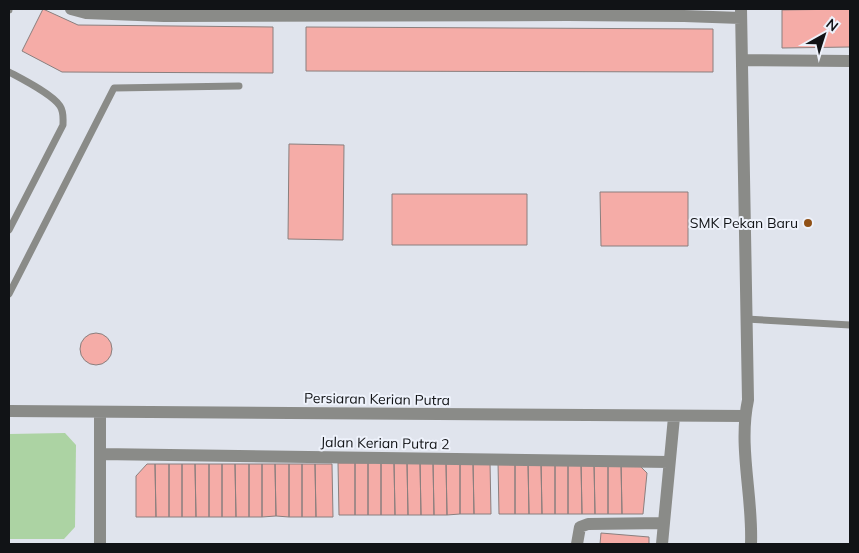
<svg xmlns="http://www.w3.org/2000/svg" width="859" height="553" font-family="Mulish,sans-serif">
<style>
.green{fill:#acd3a3}
.building{fill:#f5aca7;stroke:#8a7f7e}
.lines{fill:none;stroke-linecap:round;stroke-linejoin:round}
.service{stroke:#8a8b88;stroke-width:7}
.minor{stroke:#8a8b88;stroke-width:12}
.poi-dot{fill:#905117;stroke:#eef2fb;stroke-width:2}
.labels{text-anchor:middle;stroke-width:4;stroke-linejoin:round;paint-order:stroke}
.poi-label{font-size:14px;fill:#111316;stroke:#eef2fb;text-anchor:end}
.street-label{font-size:14px;fill:#111316;stroke:#eef2fb}
</style>
<rect width="100%" height="100%" fill="#e0e4ed"/>
<path class="green" d="M65 433 76 445 75 527 64 539H9V434Z"/>
<path class="building" d="M43 9 78 25 273 27V73L62 72 22 51Z
M850 9V47L782 48V10Z
M306 27 713 29V72L306 71Z
M289 144 344 145 343 240 288 239Z
M600 192H688V246H601Z
M392 194H527V245H392Z
M80 349a16 16 0 1 1 32 0a16 16 0 1 1-32 0Z
M381 462H394L395 515H381Z
M381 462V515H368V463Z
M394 462H407L408 515H395Z
M407 462H420L421 515H408Z
M420 462H433L434 515H421Z
M433 462H446L447 515H434Z
M446 462H460V514L447 515Z
M460 462H473L474 514H460Z
M473 462H490L491 514H474Z
M498 462H515V514H499Z
M515 462H528L529 514H515Z
M528 462H541L542 514H529Z
M541 462H555V514H542Z
M555 462H568V514H555Z
M568 462H581L582 514H568Z
M581 462H594L595 514H582Z
M594 462H608V514H595Z
M608 462H621L622 514H608Z
M621 462H636L647 473 643 514H622Z
M338 463H355V515H339Z
M355 463H368V515H355Z
M147 464H155L156 517H136V476Z
M155 464H169V517H156Z
M169 464H182V517H169Z
M182 464H195L196 517H182Z
M195 464H209V517H196Z
M209 464H222V517H209Z
M222 464H235L236 517H222Z
M235 464H249V517H236Z
M249 464H262V517H249Z
M262 464H275L276 516 262 517Z
M275 464H289V517L276 516Z
M289 464H302V517H289Z
M302 464H315L316 517H302Z
M315 464H332L333 517H316Z
M601 533 649 537V544H600Z"/>
<g class="lines">
<path class="service" d="M9 10V9
M9 72C22 79 52 94 60 106 64 112 63 118 63 125L9 230
M9 294 114 88 239 86
M746 319 850 325"/>
<path class="minor" d="M71 9 86 13 164 16 568 15 684 16 741 18
M741 9 748 400C738 447 753 496 751 544
M743 60 850 61
M9 411 745 416
M100 412V544
M100 454 669 462
M577 544 580 527 588 524 664 523
M662 544 674 417"/>
</g>
<circle class="poi-dot" cx="808" cy="223" r="5"/>
<g class="labels">
<g class="poi-label">
<text x="798" y="228">SMK Pekan Baru</text>
</g>
<g class="street-label">
<text transform="translate(377 399) rotate(1)" y="5">Persiaran Kerian Putra</text>
<text transform="translate(385 443) rotate(1)" y="5">Jalan Kerian Putra 2</text>
</g>
</g>
<rect width="859" height="553" fill="none" stroke="#111316" stroke-width="20"/>
<g transform="translate(824 35) rotate(39)" stroke="#eef2fb" stroke-width="4" paint-order="stroke">
<path d="M0-4L9 19L0 12L-9 19Z" fill="#111316"/>
<text y="-8" font-size="14" font-weight="bold" text-anchor="middle" fill="#111316">N</text>
</g>
</svg>
